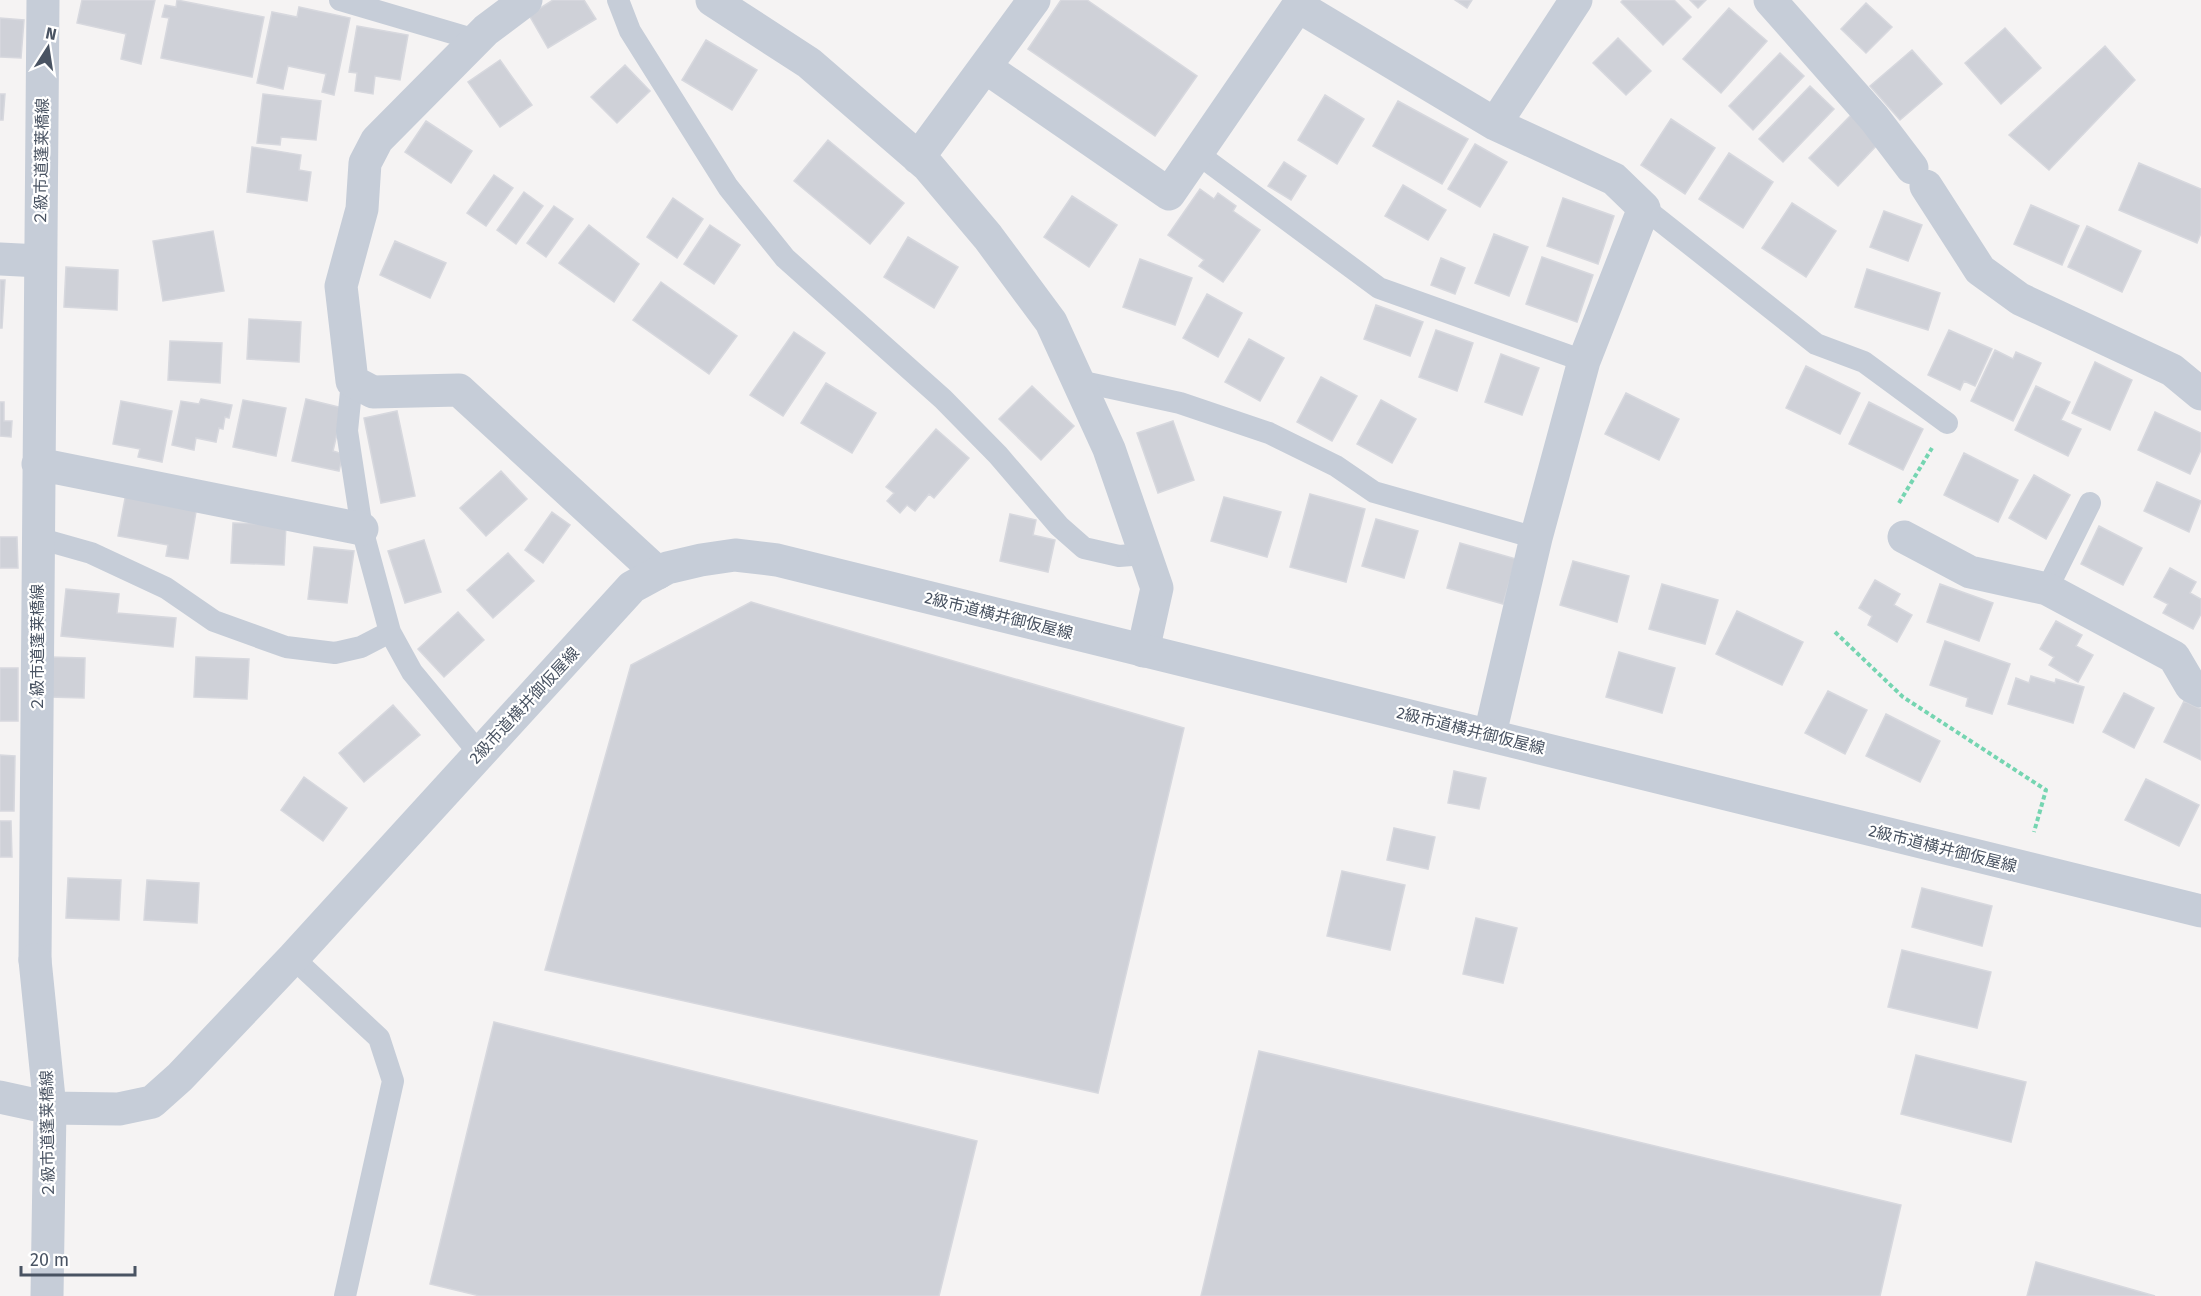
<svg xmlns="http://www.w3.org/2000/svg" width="2201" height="1296" font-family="'Fira Sans','Noto Sans JP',sans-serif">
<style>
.building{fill:#cfd1d8;stroke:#d7d8de;stroke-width:1.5}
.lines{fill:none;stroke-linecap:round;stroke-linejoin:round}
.path{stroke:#75d5b1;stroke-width:4;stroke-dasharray:4.5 3;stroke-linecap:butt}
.service{stroke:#c6cdd8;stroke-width:22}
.minor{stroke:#c6cdd8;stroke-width:33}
.tertiary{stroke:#c6cdd8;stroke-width:33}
.labels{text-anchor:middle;stroke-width:4.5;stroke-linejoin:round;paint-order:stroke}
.street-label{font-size:16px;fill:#495362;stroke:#fff}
</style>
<rect width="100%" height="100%" fill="#f5f3f3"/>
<path class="building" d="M82 0H155L141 64 121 59 126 34 77 23Z
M177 0 264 17 252 77 161 58 169 18 162 17 165 5 176 7Z
M553 0H584L596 19 548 48 529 15Z
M1061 0H1087L1197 76 1155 136 1028 49Z
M1455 0H1472L1467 8Z
M1623 0H1674L1691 17 1663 45 1621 2Z
M1690 0H1706L1698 8Z
M1866 3 1892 27 1866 53 1841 29Z
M299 7 350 18 334 95 322 92 326 74 288 66 283 89 257 83 272 12 297 17Z
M1729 8 1767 41 1721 93 1683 59Z
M0 18 24 20 21 58 0 57Z
M357 26 408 35 400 80 375 76 373 94 355 91 357 73 349 72Z
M2005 28 2041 68 2001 104 1965 63Z
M1618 38 1651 71 1626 95 1593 63Z
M706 40 757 70 732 110 682 80Z
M2105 46 2135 80 2049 170 2009 135Z
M1912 50 1942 84 1900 120 1870 86Z
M1780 53 1804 76 1753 130 1729 106Z
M500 60 532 105 500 127 468 82Z
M625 65 650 91 617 123 591 97Z
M1810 86 1834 109 1783 162 1759 139Z
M0 94H5L3 120H0Z
M263 94 321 101 316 140 281 137 280 145 257 143Z
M1325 95 1364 119 1337 164 1298 140Z
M1398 101 1468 139 1442 184 1373 146Z
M1851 115 1880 142 1838 186 1809 158Z
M1671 119 1715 148 1685 194 1641 165Z
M426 121 472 151 451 183 405 152Z
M828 140 904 203 870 244 794 181Z
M1475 144 1507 162 1480 207 1448 189Z
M252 147 301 155 299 170 311 172 307 201 247 192Z
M1729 153 1773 182 1743 228 1699 199Z
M1284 162 1306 176 1291 200 1268 186Z
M2139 163 2201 189V233L2197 243 2119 210Z
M494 175 513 188 486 226 467 213Z
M1403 185 1446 210 1428 240 1385 216Z
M1200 189 1214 199 1218 193 1236 206 1233 211 1260 230 1223 282 1199 266 1204 260 1168 235Z
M524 192 543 206 516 244 497 230Z
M1072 196 1117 225 1089 267 1044 237Z
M673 198 703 219 677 258 647 237Z
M1563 198 1614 216 1598 264 1547 246Z
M1792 203 1836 231 1806 277 1762 248Z
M2031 205 2079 226 2062 265 2014 244Z
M554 206 573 219 546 257 527 243Z
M1884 211 1922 225 1908 261 1870 247Z
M589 225 639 264 614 302 559 263Z
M710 225 740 245 714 284 684 264Z
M2087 226 2141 251 2122 292 2068 267Z
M213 231 224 291 163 301 153 241Z
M1494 234 1528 247 1509 296 1475 283Z
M908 237 958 267 934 308 884 277Z
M395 241 446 263 430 298 380 275Z
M1542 257 1593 275 1577 322 1526 304Z
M1441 258 1465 268 1455 294 1431 285Z
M1140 259 1192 278 1175 325 1123 307Z
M66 267 118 270 117 310 64 307Z
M1867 269 1940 293 1928 330 1855 307Z
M0 280H5L2 328H0Z
M661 282 737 336 709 374 633 320Z
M1207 294 1242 313 1218 357 1183 338Z
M1376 305 1423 322 1410 356 1364 339Z
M249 319 301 322 299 362 247 359Z
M1436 330 1473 343 1457 391 1419 377Z
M1949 330 1992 349 1975 386 1964 381 1960 390 1928 375Z
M794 332 825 353 783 416 750 395Z
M1249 339 1284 358 1260 401 1225 382Z
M170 341 222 343 220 383 168 380Z
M1995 350 2013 359 2016 352 2041 363 2013 421 1971 401Z
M1501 354 1539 368 1522 415 1485 402Z
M2095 362 2132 380 2110 430 2072 413Z
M1806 366 1860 393 1840 434 1786 408Z
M1321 377 1357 396 1332 441 1297 422Z
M826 383 876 413 852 453 801 423Z
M1032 386 1074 426 1041 460 999 419Z
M2036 386 2070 402 2061 420 2081 429 2068 456 2015 430Z
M1626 393 1679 419 1659 460 1605 434Z
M201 399 232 405 229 418 225 417 223 429 219 428 216 442 196 438 194 450 172 445 181 401 199 404Z
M306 399 343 408 333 451 343 454 339 471 292 461Z
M243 400 286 408 276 456 233 447Z
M1381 400 1416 419 1392 463 1357 444Z
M121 401 172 411 162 462 138 457 140 449 113 444Z
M0 402H4V421H12L11 437 0 436Z
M1869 402 1923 429 1903 470 1849 444Z
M397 411 415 496 381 503 364 418Z
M2155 412 2201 433V450L2190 474 2138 450Z
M1173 421 1194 480 1158 493 1137 433Z
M936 429 969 458 934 498 929 494 915 511 907 505 900 513 887 501 894 493 886 487Z
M1964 453 2018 480 1998 522 1944 495Z
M501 471 527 499 486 536 460 508Z
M2034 475 2070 495 2046 539 2009 518Z
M2157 482 2201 501 2189 532 2144 511Z
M126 493 197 506 188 559 166 556 168 545 118 536Z
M1310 494 1365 509 1346 582 1290 567Z
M1224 497 1281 512 1267 557 1211 541Z
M552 512 570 525 543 563 525 550Z
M1010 514 1036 520 1033 535 1055 540 1048 572 1000 561Z
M1376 519 1418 531 1404 578 1362 566Z
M233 523 286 525 284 565 231 563Z
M2099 526 2142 548 2123 585 2081 564Z
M0 537H17L18 568H0Z
M424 540 441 592 405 603 388 551Z
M1460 543 1516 559 1503 604 1447 588Z
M314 547 354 551 347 603 308 599Z
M508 553 534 581 493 618 467 590Z
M1573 561 1629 576 1617 622 1560 605Z
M2170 568 2196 582 2190 593 2201 599V614L2193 629 2163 613 2168 604 2154 597Z
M1875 580 1900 594 1894 605 1912 615 1897 642 1868 625 1872 616 1859 608Z
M1662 584 1718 600 1705 644 1649 629Z
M1940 584 1993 603 1979 641 1927 622Z
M66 589 119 594 117 613 176 618 173 647 61 636Z
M751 602 1184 728 1098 1093 545 970 631 665Z
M1737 611 1803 642 1782 685 1716 654Z
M458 612 484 640 444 677 418 649Z
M2056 621 2082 635 2076 646 2093 655 2078 682 2049 665 2054 657 2040 649Z
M1945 641 2010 664 1992 714 1966 706 1968 698 1930 685Z
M1619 652 1675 668 1662 713 1606 697Z
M50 657 85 658 84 698 49 697Z
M196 657 249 659 247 699 194 697Z
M0 668H18V721H0Z
M2031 676 2055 683 2056 679 2084 687 2073 723 2008 704 2016 678 2029 683Z
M1828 691 1867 710 1845 754 1805 733Z
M2124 693 2154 708 2134 748 2103 732Z
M2184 701 2201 709V760L2164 742Z
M393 705 420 735 364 782 339 753Z
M1886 714 1940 741 1920 782 1866 756Z
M0 755 15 756 14 811H0Z
M1454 771 1486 778 1479 809 1448 803Z
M304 777 347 808 323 841 281 810Z
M2146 779 2199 805 2179 846 2125 820Z
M0 821H11L12 857H0Z
M1394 828 1435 837 1428 869 1387 860Z
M1342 871 1405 885 1390 950 1327 936Z
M68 878 121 880 119 920 66 918Z
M147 880 199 883 197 923 144 920Z
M1922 888 1992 906 1982 946 1912 927Z
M1476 918 1517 928 1503 983 1463 974Z
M1902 950 1991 972 1977 1028 1888 1007Z
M494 1022 977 1141 939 1296H480L430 1284Z
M1259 1051 1901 1205 1880 1296H1201Z
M1916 1055 2026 1082 2011 1142 1901 1114Z
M2036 1262 2155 1296H2027Z"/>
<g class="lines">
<path class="path" d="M1899 503 1932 448
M1835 632 1903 697 2046 790 2034 832"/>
<path class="service" d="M340 0 476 40
M618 0 630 31 728 187 785 258 943 399 998 455 1059 526 1084 548 1119 556 1145 554
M1198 154 1379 288 1584 361
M1644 208 1816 344 1864 362 1947 423
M352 381 347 431 362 529 390 632 412 672 479 753
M1079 381 1180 403 1269 433 1336 466 1374 492 1536 538
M38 538 91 553 166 588 214 621 286 647 335 653 361 647 390 632
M2047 589 2090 503
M293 958 379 1038 393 1081 345 1296"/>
<path class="minor" d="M526 0 486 30 377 140 365 163 362 209 341 286 352 381 373 392 459 390 658 573
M712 0 809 63 928 166 988 237 1051 322 1109 449 1157 588 1143 651
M1770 0 1874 118 1912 168
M985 67 1169 194 1298 6 1495 124 1614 179 1644 208 1584 361 1536 538 1490 734
M1495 124 1576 0
M918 158 1034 0
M1926 186 1980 270 2020 299 2172 370 2201 394
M0 259 40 261
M38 464 362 529
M1904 537 1970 572 2047 589 2174 657 2191 686 2201 691
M35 960 43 0"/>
<path class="tertiary" d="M35 960 50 1108 47 1296
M0 1097 50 1108 119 1109 152 1102 180 1077 293 958 632 587 667 568 701 560 735 555 777 560 2201 911"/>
</g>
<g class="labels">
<g class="street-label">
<text transform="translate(41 162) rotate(-89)" y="6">２級市道蓬莱橋線</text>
<text transform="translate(999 615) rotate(14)" y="6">2級市道横井御仮屋線</text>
<text transform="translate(37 648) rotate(-90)" y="6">２級市道蓬莱橋線</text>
<text transform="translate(524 705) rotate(-47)" y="6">2級市道横井御仮屋線</text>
<text transform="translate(1471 730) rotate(14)" y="6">2級市道横井御仮屋線</text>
<text transform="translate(1943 848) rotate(14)" y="6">2級市道横井御仮屋線</text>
<text transform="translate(47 1134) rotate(-91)" y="6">２級市道蓬莱橋線</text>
</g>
</g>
<g transform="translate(48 48) rotate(12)" stroke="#ffffff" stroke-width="4.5" paint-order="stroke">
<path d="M0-4.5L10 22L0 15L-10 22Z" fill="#495362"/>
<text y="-9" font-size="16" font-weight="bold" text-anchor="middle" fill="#495362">N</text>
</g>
<path d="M21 1266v9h114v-9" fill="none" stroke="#495362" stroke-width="3"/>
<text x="30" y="1266" font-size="18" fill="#495362" stroke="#ffffff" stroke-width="4.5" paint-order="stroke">20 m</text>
</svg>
